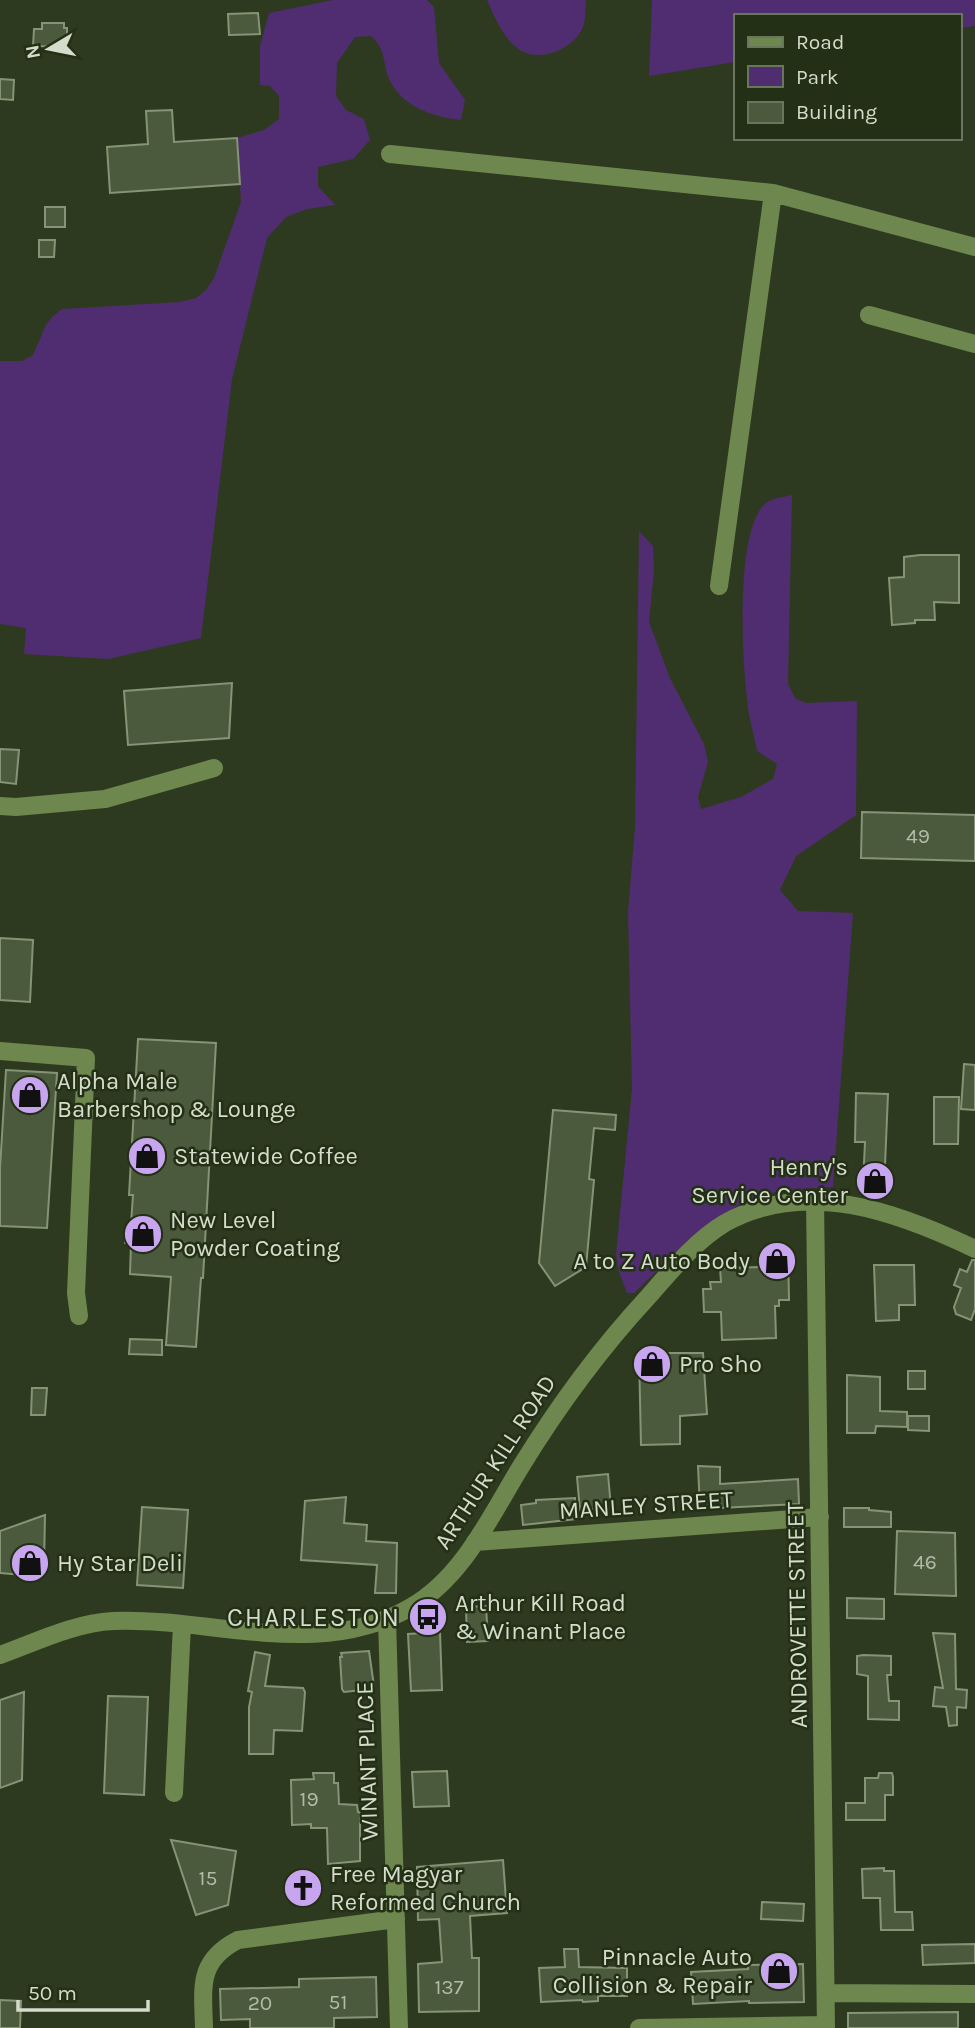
<svg xmlns="http://www.w3.org/2000/svg" width="975" height="2028" font-family="Karla,sans-serif">
<style>
.green{fill:#502d70}
.building{fill:#4b593c;stroke:#859475;stroke-width:2}
.lines{fill:none;stroke-linecap:round;stroke-linejoin:round}
.minor{stroke:#6e874f;stroke-width:18}
.labels{text-anchor:middle;stroke-width:5;stroke-linejoin:round;paint-order:stroke}
.number-label{font-size:21px;fill:#b2bba8}
.poi-label{font-size:24px;fill:#d4dccc;stroke:#243015;text-anchor:start}
.street-label{font-size:24px;fill:#d4dccc;stroke:#243015}
.neighbourhood-label{font-size:26px;letter-spacing:2px;fill:#d4dccc;stroke:#243015}
</style>
<rect width="100%" height="100%" fill="#2e3a1f"/>
<path class="green" d="M333 0H427L434 7 439 63 465 100 461 120C433 117 399 106 388 76 382 58 386 50 371 36L355 37 337 63 336 96 346 110 364 119 370 140 353 159 318 167V186L335 205 307 209 286 217 267 238 232 379 201 638 108 659 24 654 26 628 0 624V361H22L33 355 46 325 53 316 62 309 180 302 196 298 206 290 214 278 241 202 237 138 264 130 279 119V96L270 86 260 85V46L269 13Z
M487 0H586C585 8 586 20 583 27 574 49 540 63 520 50 504 40 494 16 487 0Z
M652 0H975V26L959 28V16H735V62L649 76Z
M792 495 788 684 795 698 806 703 857 701 856 815 796 856 780 890 798 911 853 913 833 1187C806 1189 773 1188 747 1201 703 1222 669 1260 634 1293H627L619 1272 616 1254 632 1089 628 912 635 827 639 531 653 546 654 570 649 622 670 678 704 744 708 762 698 797 701 809 741 797 773 779 777 764 757 751C754 734 748 716 747 698 742 659 735 528 766 503 772 498 784 497 792 495Z"/>
<path class="building" d="M258 13 260 34 229 35 228 14Z
M42 23H64V28H67V47L33 46 34 29H42Z
M0 79 14 80 13 100 0 99Z
M172 110 174 142 237 138 240 184 110 193 107 147 148 144 146 111Z
M45 207H65V227H45Z
M39 240H55L54 257H39Z
M920 555H959V603L934 602 935 620H915V623L892 625 889 578 904 577V557Z
M232 683 229 738 128 745 124 691Z
M0 749 19 750 16 784 0 782Z
M862 812 975 815V861L861 858Z
M0 938 33 940 30 1002 0 1000Z
M138 1039 216 1043 203 1278H201L196 1347 166 1345 171 1277 130 1274 131 1244 125 1243 127 1224H131L133 1195H129Z
M964 1064 975 1065V1110L961 1109Z
M6 1070 57 1073 47 1228 0 1226V1168Z
M856 1093 888 1094 884 1189 865 1188 863 1184 865 1142H855Z
M934 1097H959L958 1144H934Z
M553 1110 616 1115 615 1130 594 1128 589 1179 594 1180 586 1267 555 1286 539 1263Z
M768 1251H788L789 1300H779V1306H775L776 1338 722 1340 721 1312H704L703 1289H711L710 1282H721L720 1268 768 1267Z
M972 1260H975V1309L971 1320 956 1314 954 1307 961 1288 954 1285 960 1269 967 1272Z
M874 1265H914L915 1305H899V1320L876 1321Z
M130 1339 162 1340V1355L129 1354Z
M644 1347H659L660 1353H703L707 1414 680 1416V1444L641 1445 639 1354H645Z
M908 1371H925V1389H908Z
M847 1375 880 1377V1411L907 1412V1427L876 1426 875 1433H847Z
M32 1388H47L45 1415H31Z
M908 1416H929V1431L908 1430Z
M698 1466 720 1467V1484L798 1479 799 1504 700 1509Z
M608 1474 611 1508 580 1510 577 1477Z
M346 1497 344 1523 367 1525 366 1541 397 1543 396 1593H375L377 1565 301 1560 305 1501Z
M575 1498 576 1519 523 1525 521 1505 536 1503V1500Z
M142 1507 188 1510 183 1588 137 1585Z
M844 1508H869V1510L891 1512V1527H844Z
M45 1515 44 1564H36V1569H24L23 1575 0 1573V1531Z
M897 1531 955 1533 956 1596 895 1594Z
M847 1598 884 1599V1619L847 1618Z
M486 1606 488 1641 467 1642 466 1607Z
M440 1632 442 1690 411 1691 408 1634Z
M933 1633 955 1634 956 1689 967 1690 966 1708 957 1707V1725L949 1726 946 1707 933 1706 935 1687 943 1688Z
M369 1651 374 1686H371V1689L344 1692 342 1689 340 1657H342L341 1653Z
M255 1652 270 1655 265 1686 303 1688 305 1692 302 1731 274 1730 273 1754H249V1707L252 1692 248 1691Z
M863 1655 891 1656V1675H887L889 1701H899V1720L868 1719V1676L857 1674V1656Z
M24 1692 22 1780 0 1788V1700Z
M108 1696 148 1697 144 1795 104 1793Z
M447 1771 449 1806 414 1807 412 1772Z
M313 1773H334V1783H338L339 1804 357 1805 358 1812H360V1861L328 1864 327 1828H311V1824L292 1825 291 1780 314 1779Z
M879 1773H892L893 1777V1795H885V1820H846V1803H865V1778H878Z
M171 1840 236 1851 228 1905 196 1915Z
M503 1860 507 1913 470 1916 472 1958H479V2011L419 2012 418 1964 442 1962 439 1919 418 1920 417 1867Z
M884 1868V1871H894L895 1912H912L913 1930H881L880 1898H863L862 1869Z
M762 1902 804 1904 803 1921 761 1919Z
M975 1944V1963L923 1965 922 1945Z
M564 1949H578L579 1967 627 1968V1996H598V2001L583 2002 582 2000 541 2002 539 1968 565 1967Z
M803 1964 804 2002 749 2003V2001L693 2004 691 1972 748 1969V1965Z
M376 1977 377 2017 334 2018V2028H250V2019L221 2020 220 1989 299 1987V1979Z
M0 2000 21 2001 20 2028H0Z
M958 2012V2028H848V2013Z"/>
<g class="lines">
<path class="minor" d="M390 154 773 193 719 586
M773 193 975 247
M869 315 975 344
M0 806 16 807 105 799 214 768
M0 1051 86 1058 76 1293 79 1316
M815 1201 826 2028
M475 1542 820 1517
M387 1619 399 2028
M0 1655C36 1642 74 1623 113 1621 213 1617 319 1661 411 1607 463 1577 490 1517 520 1468 558 1406 599 1350 648 1297 671 1271 695 1241 725 1223 806 1178 898 1212 975 1249
M174 1793 182 1624
M827 1993 975 1994
M204 2028C203 1987 197 1961 238 1940L396 1919
M639 2028 826 2025"/>
</g>
<defs>
<g id="shop-disc" transform="scale(2.0125)"><circle r="9.5" fill="#c8a5ef" stroke="#243015"/><path d="M-5-2.5h2.3a2.7 3.5 0 0 1 5.4 0H5L5.5 6h-11ZM-1.5-2.5h3a1.5 2.3 0 0 0-3 0Z" fill="#111"/></g>
<g id="bus-disc" transform="scale(2.0125)"><circle r="9.5" fill="#c8a5ef" stroke="#243015"/><path d="M-5-6H5V4H4V6H2V4H-2V6H-4V4H-5ZM-3.5-4V0h7V-4ZM-3.5 1.2v1.5H-2V1.2ZM2 1.2v1.5H3.5V1.2Z" fill="#111"/></g>
<g id="church-disc" transform="scale(2.0125)"><circle r="9.5" fill="#c8a5ef" stroke="#243015"/><path d="M-1.2-6h2.4v3.5h3.3v2.4h-3.3V6h-2.4V-.1h-3.3v-2.4h3.3Z" fill="#111"/></g>
</defs>
<g fill-rule="evenodd">
<use href="#shop-disc" x="30" y="1095"/>
<use href="#shop-disc" x="147" y="1156"/>
<use href="#shop-disc" x="875" y="1181"/>
<use href="#shop-disc" x="143" y="1234"/>
<use href="#shop-disc" x="777" y="1261"/>
<use href="#shop-disc" x="652" y="1364"/>
<use href="#shop-disc" x="30" y="1563"/>
<use href="#bus-disc" x="428" y="1617"/>
<use href="#church-disc" x="303" y="1888"/>
<use href="#shop-disc" x="779" y="1971"/>
</g>
<g class="labels">
<g class="number-label">
<text x="918" y="843">49</text>
<text x="925" y="1569">46</text>
<text x="309" y="1806">19</text>
<text x="208" y="1885">15</text>
<text x="449" y="1994">137</text>
<text x="338" y="2009">51</text>
<text x="260" y="2010">20</text>
</g>
<g class="poi-label">
<text x="57" y="1089">Alpha Male<tspan x="57" dy="28">Barbershop &amp; Lounge</tspan></text>
<text x="174" y="1164">Statewide Coffee</text>
<text x="848" y="1175" text-anchor="end">Henry's<tspan x="848" dy="28">Service Center</tspan></text>
<text x="170" y="1228">New Level<tspan x="170" dy="28">Powder Coating</tspan></text>
<text x="750" y="1269" text-anchor="end">A to Z Auto Body</text>
<text x="679" y="1372">Pro Sho</text>
<text x="57" y="1571">Hy Star Deli</text>
<text x="455" y="1611">Arthur Kill Road<tspan x="455" dy="28">&amp; Winant Place</tspan></text>
<text x="330" y="1882">Free Magyar<tspan x="330" dy="28">Reformed Church</tspan></text>
<text x="752" y="1965" text-anchor="end">Pinnacle Auto<tspan x="752" dy="28">Collision &amp; Repair</tspan></text>
</g>
<g class="street-label">
<text transform="translate(495 1462) rotate(-57)" y="8">ARTHUR KILL ROAD</text>
<text transform="translate(646 1505) rotate(-4)" y="8">MANLEY STREET</text>
<text transform="translate(797 1615) rotate(-91)" y="8">ANDROVETTE STREET</text>
<text transform="translate(367 1761) rotate(-92)" y="8">WINANT PLACE</text>
</g>
<g class="neighbourhood-label">
<text x="314" y="1626">CHARLESTON</text>
</g>
</g>
<rect x="734" y="14" width="228" height="126" fill="#243015" stroke="#6a755e" stroke-width="2"/>
<rect x="748" y="37" width="35" height="10" fill="#6e874f" stroke="#6a755e" stroke-width="2"/>
<text x="796" y="49" font-size="21" fill="#d4dccc">Road</text>
<rect x="748" y="66" width="35" height="21" fill="#502d70" stroke="#6a755e" stroke-width="2"/>
<text x="796" y="84" font-size="21" fill="#d4dccc">Park</text>
<rect x="748" y="102" width="35" height="21" fill="#4b593c" stroke="#6a755e" stroke-width="2"/>
<text x="796" y="119" font-size="21" fill="#d4dccc">Building</text>
<g transform="translate(49 49) rotate(260)" stroke="#243015" stroke-width="5" paint-order="stroke">
<path d="M0-5L12 26L0 18L-12 26Z" fill="#d4dccc"/>
<text y="-10" font-size="19" font-weight="bold" text-anchor="middle" fill="#d4dccc">N</text>
</g>
<path d="M18 2000v10h130v-10" fill="none" stroke="#d4dccc" stroke-width="3.5"/>
<text x="28" y="2000" font-size="21" fill="#d4dccc" stroke="#243015" stroke-width="5" paint-order="stroke">50 m</text>
</svg>
